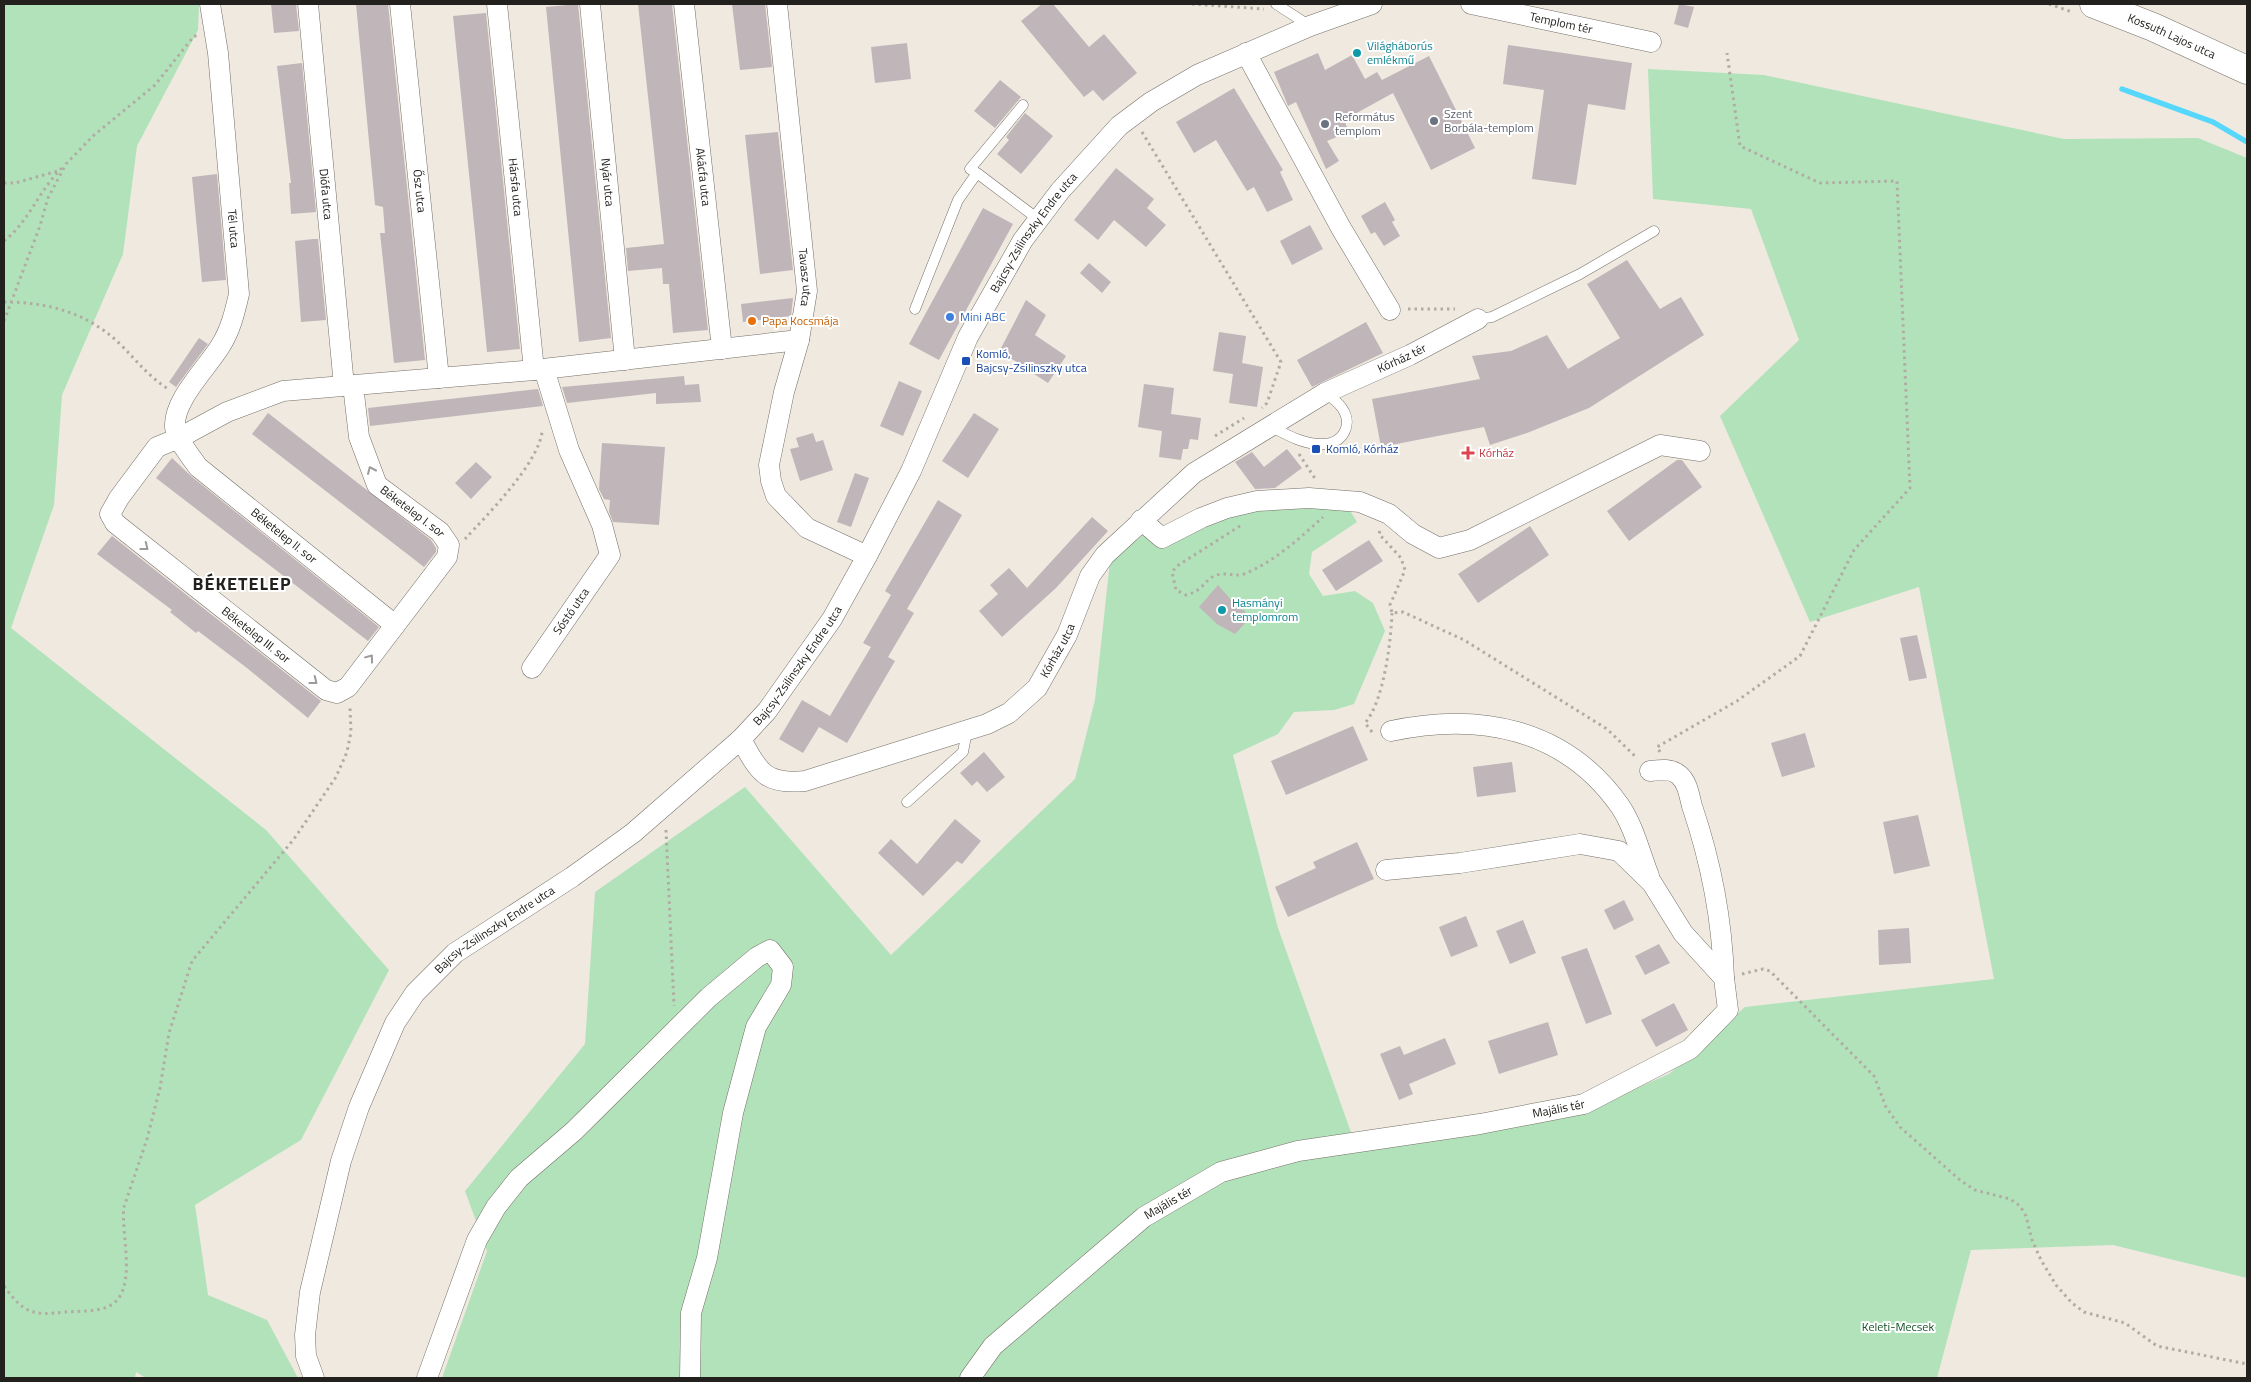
<svg xmlns="http://www.w3.org/2000/svg" width="2251" height="1382" font-family="'Titillium Web',sans-serif">
<style>
.green{fill:#b2e2ba}
.lines{fill:none;stroke-linecap:round;stroke-linejoin:round}
.stream{stroke:#56d7fc;stroke-width:5.5}
.building{fill:#c0b5b9}
.service-casing{stroke:#746f67;stroke-width:11}
.minor-casing{stroke:#746f67;stroke-width:21}
.secondary-casing{stroke:#746f67;stroke-width:29}
.path{stroke:#b0aca4;stroke-width:3;stroke-dasharray:2.5 4;stroke-linecap:butt}
.service{stroke:#fff;stroke-width:10}
.minor{stroke:#fff;stroke-width:20}
.secondary{stroke:#fff;stroke-width:28}
.oneway{stroke:#9c9b99}
.culture-dot{fill:#0f9aa8;stroke:#fff;stroke-width:2}
.worship-dot{fill:#6b7280;stroke:#fff;stroke-width:2}
.shop-dot{fill:#3f7fe0;stroke:#fff;stroke-width:2}
.food-dot{fill:#e8710a;stroke:#fff;stroke-width:2}
.transit-dot{fill:#1a4fb4;stroke:#fff;stroke-width:2}
.health-dot{fill:#e0444e;stroke:#fff;stroke-width:2}
.labels{text-anchor:middle;stroke-width:4;stroke-linejoin:round;paint-order:stroke}
.street-label{font-size:12px;fill:#22211d;stroke:#fff}
.culture-label{font-size:12px;fill:#0d838f;stroke:#fff;text-anchor:start}
.worship-label{font-size:12px;fill:#5b616d;stroke:#fff;text-anchor:start}
.shop-label{font-size:12px;fill:#366cbe;stroke:#fff;text-anchor:start}
.food-label{font-size:12px;fill:#c56008;stroke:#fff;text-anchor:start}
.transit-label{font-size:12px;fill:#164399;stroke:#fff;text-anchor:start}
.health-label{font-size:12px;fill:#be3a42;stroke:#fff;text-anchor:start}
.park-label{font-size:12px;fill:#145026;stroke:#fff}
.district-label{font-size:18px;font-weight:bold;letter-spacing:1px;fill:#22211d;stroke:#fff}
</style>
<rect width="100%" height="100%" fill="#efe9e0"/>
<path class="green" d="M4 4H199L198 30 137 146 123 254 62 395 54 505 11 628 266 830 389 970 301 1140 195 1205 208 1295 267 1320 298 1378H146L136 1372 135 1378H4Z
M1648 69 1764 75 2064 139 2198 138 2247 158V1278L2113 1245 1971 1250 1937 1378H442L487 1251 465 1191 585 1044 595 892 745 787 891 955 1075 779 1095 700 1110 561 1148 531 1250 504 1349 509 1357 522 1312 552 1309 574 1323 596 1355 591 1373 603 1385 631 1354 704 1334 710 1294 712 1278 734 1233 755 1278 928 1357 1149 1602 1103 1669 1074 1745 1007 1994 979 1919 587 1810 622 1720 416 1799 340 1751 209 1653 199Z"/>
<g class="lines">
<path class="stream" d="M2122 89 2213 122 2247 142"/>
</g>
<path class="building" d="M271 4H296L299 31 274 33Z
M356 4H388L425 360 394 363 380 233H385L383 207 375 205Z
M578 4 611 338 579 342 546 7Z
M638 4H672L708 330 673 333 669 284H663L662 268 628 271 626 248 664 244Z
M732 4H765L772 67 740 70Z
M1042 4H1053L1089 47 1104 34 1137 73 1103 101 1093 90 1084 97 1021 21Z
M1679 4 1694 7 1688 28 1674 24Z
M486 13 520 349 487 352 453 16Z
M907 43 911 79 875 83 871 47Z
M1508 45 1632 63 1625 110 1588 104 1576 185 1532 179 1544 90 1503 84Z
M1318 53 1325 70 1352 55 1365 79 1377 72 1382 80 1429 56 1475 148 1431 170 1393 93 1344 120 1349 132 1327 141 1339 161 1326 169 1296 102 1288 106 1274 72Z
M302 63 316 212 291 214 289 183H291L277 66Z
M1000 80 1021 97 995 128 974 111Z
M1234 88 1283 170 1280 172 1293 200 1267 212 1254 187 1247 191 1216 140 1194 153 1176 122Z
M1025 113 1053 136 1021 174 997 154 1009 140 1006 137Z
M778 132 793 270 760 274 745 135Z
M1116 168 1154 199 1147 208 1166 225 1146 247 1114 220 1098 240 1074 220Z
M217 174 226 280 202 282 192 177Z
M1385 202 1395 220 1392 222 1400 236 1384 246 1375 232 1371 234 1361 216Z
M983 208 1013 224 939 360 909 344Z
M1310 225 1323 249 1292 265 1280 241Z
M313 239H318L326 320 301 322 295 241Z
M1627 260 1660 309 1681 297 1704 335 1589 408 1527 433 1490 445 1484 427 1381 447 1372 399 1480 379 1472 356 1511 351 1547 335 1568 369 1620 338 1587 284Z
M1089 263 1111 282 1102 293 1080 273Z
M793 298 791 316 743 322 741 304Z
M1026 300 1046 315 1035 335 1066 356 1048 383 1034 374 1035 372 999 352Z
M1366 322 1383 353 1312 387 1297 360Z
M1219 332 1246 336 1242 363 1263 367 1257 407 1229 403 1233 374 1213 371Z
M199 338 208 344 176 387 169 382Z
M684 376 685 385 699 384 701 402 656 404V393L567 403 562 387Z
M899 381 922 391 903 436 880 426Z
M1144 384 1174 388 1171 414 1201 418 1198 440 1190 439 1188 449H1183L1181 460 1159 457 1162 431 1138 427Z
M538 389 543 406 370 426 368 408Z
M268 413 431 540 436 548V552L424 567 252 434Z
M974 413 999 429 968 478 942 461Z
M813 433 816 442 823 440 833 470 800 481 790 449 799 447 796 438Z
M602 443 665 447 659 525 613 522 609 512 610 500 604 499 599 489Z
M1287 449 1302 468 1275 488 1255 489 1235 462 1252 452 1264 467Z
M172 458 191 476 379 627 368 641 156 478Z
M1677 460H1682L1702 487 1629 541 1607 511Z
M476 462 492 477 471 499 455 483Z
M855 473 869 478 851 527 837 522Z
M938 500 962 515 907 609 914 613 888 657 895 661 847 743 819 727 803 753 779 739 802 700 830 716 871 647 863 643 891 595 885 591Z
M1092 517 1108 531 1056 588 1002 637 979 611 998 594 990 585 1009 568 1027 588Z
M1530 526 1549 555 1478 603 1458 574Z
M112 536 321 701 308 718 247 668 198 631 196 633 170 612 172 610 97 554Z
M1369 540 1383 561 1336 591 1322 570Z
M1218 585 1239 609 1244 610 1249 619 1235 634 1217 624 1199 607Z
M1917 635 1927 678 1909 681 1900 638Z
M1353 726 1368 760 1286 795 1271 761Z
M1805 733 1815 767 1782 777 1771 743Z
M984 752 1005 777 987 792 977 781 972 786 960 773Z
M1512 762 1516 792 1477 797 1473 767Z
M1918 815 1930 866 1894 874 1883 822Z
M955 819 981 841 962 864 957 861 923 896 878 853 891 839 917 864Z
M1357 842 1374 879 1288 917 1275 887 1316 868 1313 862Z
M1624 900 1634 920 1614 930 1604 910Z
M1466 916 1478 946 1451 957 1439 927Z
M1523 920 1536 953 1510 964 1496 931Z
M1909 928 1911 963 1879 965 1878 930Z
M1659 944 1670 963 1645 975 1635 956Z
M1587 948 1612 1014 1586 1024 1561 957Z
M1674 1003 1688 1030 1656 1047 1641 1020Z
M1548 1022 1558 1055 1499 1074 1488 1041Z
M1445 1038 1456 1064 1409 1084 1413 1094 1399 1100 1380 1054 1400 1046 1404 1055Z"/>
<g class="lines">
<g class="service-casing">
<path id="service" d="M1276 4 1310 26
M977 173 970 169 1023 105
M915 309 958 200 977 173 1038 219
M1478 319 1492 317 1580 274 1654 231
M1270 426C1287 435 1304 445 1324 444 1344 443 1353 424 1342 408 1338 402 1331 397 1325 393
M907 802 963 752 967 731"/>
</g>
<g class="minor-casing">
<g id="minor">
<path id="s1" d="M210 4 218 53 239 294C235 311 231 329 221 345 208 367 173 400 175 427 177 441 190 455 198 467L395 625"/>
<path id="s2" d="M308 4 344 386"/>
<path id="s3" d="M400 4 439 378"/>
<path id="s4" d="M497 4 534 370"/>
<path id="s5" d="M590 4 625 360"/>
<path id="s6" d="M684 4 722 349"/>
<path id="s7" d="M777 4 807 291 799 340 784 392 769 465 771 481 776 496 807 528 867 556"/>
<path id="s8" d="M1471 4 1651 42"/>
<path d="M1246 53 1341 228 1390 310"/>
<path id="s9" d="M353 385 359 437 377 485 440 532 449 545 447 557 348 687 337 693 326 690 115 523 110 514 119 498 157 447 179 438 227 412 283 391 534 370 799 340"/>
<path d="M1141 520 1162 538 1201 518 1227 508 1257 501 1309 498 1360 502 1389 514 1413 534 1439 548 1470 540 1660 445 1700 451"/>
<path id="s10" d="M532 668 610 555 602 525 569 450 544 369"/>
<path d="M1391 731C1479 712 1565 728 1620 806 1634 827 1640 853 1649 876"/>
<path id="s11" d="M741 739C759 772 765 785 805 781L987 724 1009 713 1037 688 1067 635 1090 576 1105 555 1194 473 1325 393 1410 355 1478 319"/>
<path d="M1650 771C1659 770 1671 768 1679 775 1688 783 1689 795 1692 806 1711 862 1722 919 1724 978"/>
<path id="s12" d="M314 1378 306 1356 305 1335 310 1292 341 1161 359 1107 395 1023 415 993 455 953 572 877 633 833 741 739 767 711 832 619 867 556 911 471 968 337 1023 240 1060 191 1119 126 1151 102 1197 75 1310 26 1372 4"/>
<path d="M427 1378 477 1240 496 1207 519 1178 574 1131 709 997 757 957 770 950 783 967 781 985 756 1027 733 1113 707 1258 691 1313 690 1378"/>
<path id="s13" d="M970 1378 993 1346 1144 1217 1221 1172 1298 1151 1480 1124 1584 1104 1690 1049 1728 1010 1724 978 1683 933 1652 883 1619 851 1580 844 1460 863 1386 870"/>
</g>
</g>
<g class="secondary-casing">
<g id="secondary">
<path id="s14" d="M2094 4 2153 27 2247 70"/>
</g>
</g>
<path class="path" d="M1192 4 1264 9
M2049 4 2072 12
M1142 132 1281 362 1267 403 1262 408
M4 183H15L58 171
M4 241C30 221 39 189 64 166
M4 302C48 302 88 313 120 344 138 362 147 375 168 389
M1408 309H1455
M4 321 40 226 48 198 66 164 93 136 155 85 194 36H197
M1215 436 1244 418
M1299 454 1316 480
M1240 526 1177 566 1172 572 1176 590 1186 595C1205 590 1204 579 1217 575 1227 572 1235 577 1244 574 1274 562 1300 538 1323 517
M1380 531 1379 534 1401 558 1405 570 1390 605 1392 613 1403 612 1464 640 1607 729 1637 758
M465 539C487 515 538 464 542 432
M1372 732 1365 723C1384 701 1391 641 1392 613
M1660 752 1657 747 1737 701 1800 656 1854 550 1910 488 1897 181 1820 183 1740 146 1727 53
M666 830 674 1006
M1742 974 1763 969 1770 971 1874 1076 1886 1107 1900 1127 1961 1181 1975 1190 2010 1199 2020 1206 2026 1216 2032 1240 2041 1260 2056 1285 2072 1303 2084 1312 2125 1323 2157 1346 2247 1364
M4 1286C24 1313 31 1316 65 1312 78 1311 95 1312 107 1307 140 1294 120 1233 124 1207L147 1139 160 1088 169 1033 192 961 294 839 336 777 347 752 351 732 350 707"/>
<use href="#service" class="service"/>
<use href="#minor" class="minor"/>
<use href="#secondary" class="secondary"/>
</g>
<defs><path id="oneway-chevron" d="M-2-3.5L2.5 0L-2 3.5" fill="none" stroke-width="1.6" stroke-linecap="round" stroke-linejoin="round" transform="scale(1.25)"/></defs>
<g class="oneway">
<use href="#oneway-chevron" transform="translate(371 470) rotate(-114)"/>
<use href="#oneway-chevron" transform="translate(145 547) rotate(38)"/>
<use href="#oneway-chevron" transform="translate(370 658) rotate(-53)"/>
<use href="#oneway-chevron" transform="translate(314 681) rotate(38)"/>
</g>
<g class="culture-dot">
<circle cx="1357" cy="53" r="5"/>
<circle cx="1222" cy="610" r="5"/>
</g>
<g class="worship-dot">
<circle cx="1434" cy="121" r="5"/>
<circle cx="1325" cy="124" r="5"/>
</g>
<circle class="shop-dot" cx="950" cy="317" r="5"/>
<circle class="food-dot" cx="752" cy="321" r="5"/>
<g class="transit-dot">
<rect x="961" y="356" width="10" height="10" rx="2.5"/>
<rect x="1311" y="444" width="10" height="10" rx="2.5"/>
</g>
<path class="health-dot" d="M1465.5 445.5h5v5h5v5h-5v5h-5v-5h-5v-5h5z"/>
<g class="labels">
<g class="street-label">
<text dy="4" stroke="none"><textPath href="#s8" startOffset="92">Templom tér</textPath></text>
<text dy="4" stroke="none"><textPath href="#s14" startOffset="84">Kossuth Lajos utca</textPath></text>
<text dy="4" stroke="none"><textPath href="#s6" startOffset="174">Akácfa utca</textPath></text>
<text dy="4" stroke="none"><textPath href="#s5" startOffset="179">Nyár utca</textPath></text>
<text dy="4" stroke="none"><textPath href="#s4" startOffset="184">Hársfa utca</textPath></text>
<text dy="4" stroke="none"><textPath href="#s3" startOffset="188">Ősz utca</textPath></text>
<text dy="4" stroke="none"><textPath href="#s2" startOffset="191">Diófa utca</textPath></text>
<text dy="4" stroke="none"><textPath href="#s1" startOffset="226">Tél utca</textPath></text>
<text dy="4" stroke="none"><textPath href="#s12" startOffset="1409">Bajcsy-Zsilinszky Endre utca</textPath></text>
<text dy="4" stroke="none"><textPath href="#s7" startOffset="275">Tavasz utca</textPath></text>
<text dy="4" stroke="none"><textPath href="#s11" startOffset="846">Kórház tér</textPath></text>
<text dy="4" stroke="none"><textPath href="#s9" startOffset="148">Béketelep I. sor</textPath></text>
<text dy="4" stroke="none"><textPath href="#s1" startOffset="598">Béketelep II. sor</textPath></text>
<text dy="4" stroke="none"><textPath href="#s10" startOffset="69">Sóstó utca</textPath></text>
<text transform="translate(256 635) rotate(38)" y="4">Béketelep III. sor</text>
<text dy="4" stroke="none"><textPath href="#s11" startOffset="380">Kórház utca</textPath></text>
<text dy="4" stroke="none"><textPath href="#s12" startOffset="914">Bajcsy-Zsilinszky Endre utca</textPath></text>
<text dy="4" stroke="none"><textPath href="#s12" startOffset="509">Bajcsy-Zsilinszky Endre utca</textPath></text>
<text dy="4" stroke="none"><textPath href="#s13" startOffset="671">Majális tér</textPath></text>
<text dy="4" stroke="none"><textPath href="#s13" startOffset="266">Majális tér</textPath></text>
</g>
<g class="culture-label">
<text x="1367" y="50">Világháborús<tspan x="1367" dy="14">emlékmű</tspan></text>
<text x="1232" y="607">Hasmányi<tspan x="1232" dy="14">templomrom</tspan></text>
</g>
<g class="worship-label">
<text x="1444" y="118">Szent<tspan x="1444" dy="14">Borbála-templom</tspan></text>
<text x="1335" y="121">Református<tspan x="1335" dy="14">templom</tspan></text>
</g>
<g class="shop-label">
<text x="960" y="321">Mini ABC</text>
</g>
<g class="food-label">
<text x="762" y="325">Papa Kocsmája</text>
</g>
<g class="transit-label">
<text x="976" y="358">Komló,<tspan x="976" dy="14">Bajcsy-Zsilinszky utca</tspan></text>
<text x="1326" y="453">Komló, Kórház</text>
</g>
<g class="health-label">
<text x="1479" y="457">Kórház</text>
</g>
<g class="park-label">
<text x="1898" y="1331">Keleti-Mecsek</text>
</g>
<g class="district-label">
<text x="242" y="590">BÉKETELEP</text>
</g>
</g>
<rect width="2251" height="1382" fill="none" stroke="#22211d" stroke-width="10"/>
</svg>
